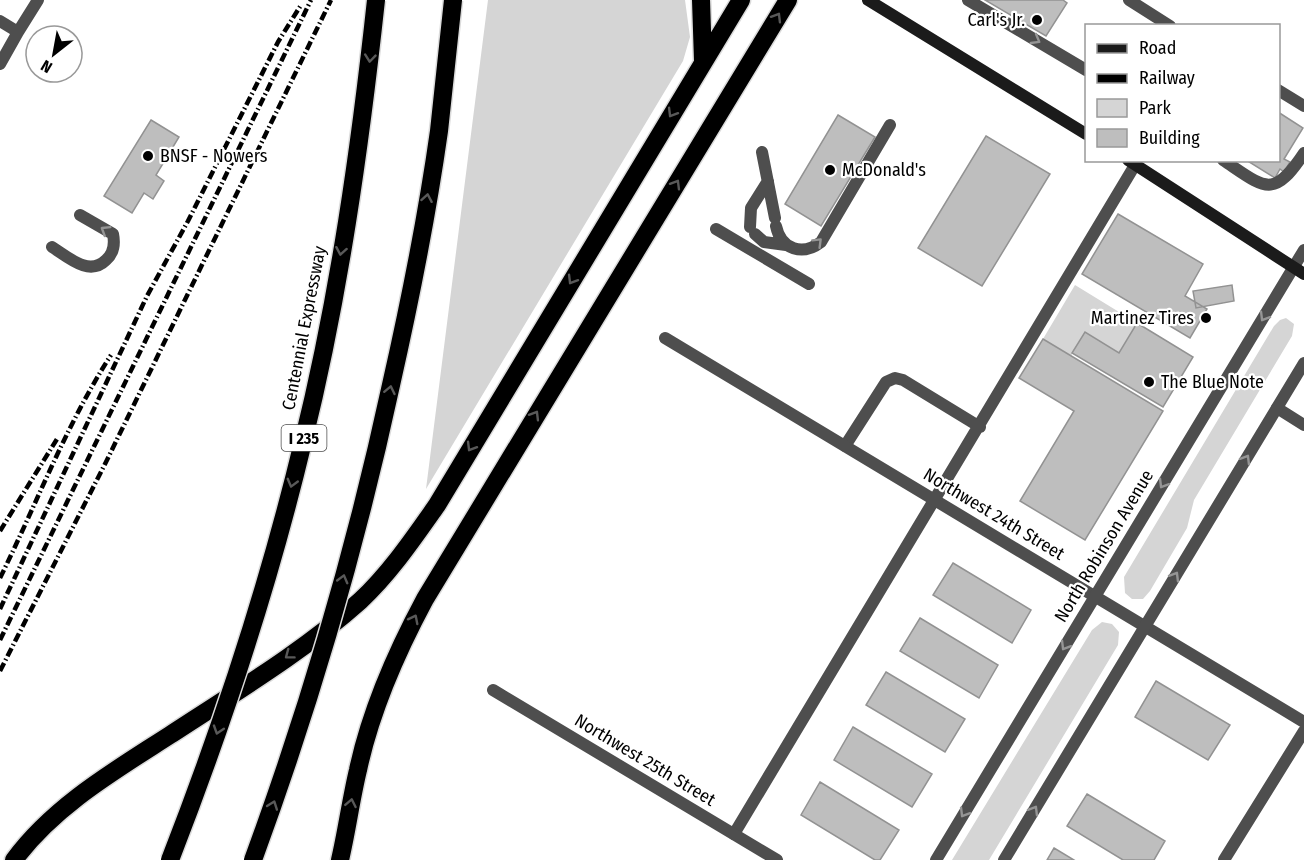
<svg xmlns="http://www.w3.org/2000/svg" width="1304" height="860" font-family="'Fira Sans Condensed',sans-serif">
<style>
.green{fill:#d5d5d5}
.building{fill:#bebebe;stroke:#929292;stroke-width:1.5}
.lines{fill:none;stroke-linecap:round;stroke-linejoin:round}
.motorway-casing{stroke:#dbdbdb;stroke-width:21}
.service{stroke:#4e4e4e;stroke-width:12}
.minor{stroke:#4e4e4e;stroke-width:12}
.tertiary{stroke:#4e4e4e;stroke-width:12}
.secondary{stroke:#1b1b1b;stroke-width:12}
.motorway{stroke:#000;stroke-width:18}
.rail{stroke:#000;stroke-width:4.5;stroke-dasharray:9 3 1.5 3;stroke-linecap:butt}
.motorway-bridge-casing{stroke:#dbdbdb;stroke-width:21;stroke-linecap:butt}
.motorway-bridge{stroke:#000;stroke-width:18}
.oneway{stroke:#595959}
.oneway2{stroke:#959595}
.poi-dot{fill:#000;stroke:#fff;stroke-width:2}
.labels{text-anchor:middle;stroke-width:4.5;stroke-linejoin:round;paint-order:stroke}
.shield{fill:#fff;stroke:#4c4c4c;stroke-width:1.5}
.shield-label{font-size:16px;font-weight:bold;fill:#000}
.poi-label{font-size:18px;fill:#000;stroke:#fff;text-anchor:start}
.street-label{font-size:18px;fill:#000;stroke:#fff}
</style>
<rect width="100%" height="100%" fill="#fff"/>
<path class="green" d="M488 0H685L690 37 683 61 426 489Z
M1075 285 1137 323 1119 353 1085 332 1071 356 1043 339Z
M1286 318 1294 324 1292 336 1194 500 1187 528 1150 591 1143 599H1132L1125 593 1124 577 1274 326 1280 320Z
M1102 622 1112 624 1119 632 1118 645 989 860H952L1092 630Z"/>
<path class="building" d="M985 0H1063L1067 3 1046 36Z
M1278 112 1303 128 1284 159 1290 162 1284 172 1280 169 1275 178 1246 160H1278Z
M838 115 875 137 821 226 785 204Z
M151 120 179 137 156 175 164 181 153 199 144 193 132 213 104 196Z
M986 136 1050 174 982 286 918 248Z
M1118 214 1203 264 1185 296 1207 309 1190 338 1082 274Z
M1232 285 1234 301 1196 308 1193 291Z
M1137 323 1193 357 1163 407 1072 353 1085 332 1119 353Z
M1043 339 1163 411 1085 540 1020 501 1074 411 1019 378Z
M953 563 1031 610 1012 643 933 595Z
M920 618 998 665 979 698 900 651Z
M886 672 965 719 945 752 866 705Z
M1156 681 1230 725 1208 760 1135 717Z
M853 727 932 774 912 807 834 760Z
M820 782 899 830 880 860H875L801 815Z
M1087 794 1165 841 1154 860H1123L1067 826Z
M1054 848 1074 860H1047Z"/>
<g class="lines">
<g class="motorway-casing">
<path id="motorway" d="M701 0 703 61
M14 860C54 806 114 771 170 735 234 693 303 652 360 601 390 573 413 539 437 505L741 0
M340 860C347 830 351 799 358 770 371 709 396 653 425 599L788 0"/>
</g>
<path class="service" d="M968 0 1086 70
M1129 0 1170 26
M0 21 18 32 38 0
M0 64 18 32
M1278 90 1304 106
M762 152 775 218
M1223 160C1265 188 1273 200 1304 153
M776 226C781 250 803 256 821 242L890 125
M750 227 751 208 768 181
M716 229 809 284
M755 234 764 242 786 245
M52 247C68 257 89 277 106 260 114 253 115 244 113 234L80 215
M1277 408 1304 425
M845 446 886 382 895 378 903 380 980 427
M734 834 1135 165
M1224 860 1304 731"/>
<path class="minor" d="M665 338 1304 722
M493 690 777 860"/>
<path class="tertiary" d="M936 860 1304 250
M1004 860 1304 363"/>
<path class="secondary" d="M868 0 1086 134
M1128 160 1304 274"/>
<use href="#motorway" class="motorway"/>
<path class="rail" d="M0 531 57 439
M0 578C37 503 66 425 111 355
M0 609 147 296 188 221 278 42 301 5
M0 640 311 0
M0 671 106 462 331 0"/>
<g class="motorway-bridge-casing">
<path id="motorway-bridge" d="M170 860C223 724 269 584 303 442 339 297 360 148 376 0
M253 860C310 705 356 547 391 385 410 301 427 216 439 131 444 87 448 44 453 0"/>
</g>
<use href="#motorway-bridge" class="motorway-bridge"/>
</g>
<defs><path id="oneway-chevron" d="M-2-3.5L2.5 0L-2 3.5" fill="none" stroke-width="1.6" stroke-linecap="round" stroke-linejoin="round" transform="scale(1.5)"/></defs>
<g class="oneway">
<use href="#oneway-chevron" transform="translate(777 17) rotate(-59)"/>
<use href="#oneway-chevron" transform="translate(370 58) rotate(96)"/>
<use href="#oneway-chevron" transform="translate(672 113) rotate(121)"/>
<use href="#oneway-chevron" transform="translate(676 184) rotate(-59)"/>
<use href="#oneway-chevron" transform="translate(427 198) rotate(-80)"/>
<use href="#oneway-chevron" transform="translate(341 251) rotate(100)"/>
<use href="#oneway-chevron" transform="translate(572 280) rotate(121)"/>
<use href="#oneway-chevron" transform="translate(390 390) rotate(-78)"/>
<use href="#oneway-chevron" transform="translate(535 415) rotate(-59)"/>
<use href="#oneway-chevron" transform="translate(471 447) rotate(121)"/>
<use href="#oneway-chevron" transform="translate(292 483) rotate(105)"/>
<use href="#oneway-chevron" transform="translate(343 579) rotate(-75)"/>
<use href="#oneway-chevron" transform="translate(414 619) rotate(-63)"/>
<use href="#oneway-chevron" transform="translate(289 655) rotate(143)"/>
<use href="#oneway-chevron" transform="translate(218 730) rotate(108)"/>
<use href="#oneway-chevron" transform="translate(351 803) rotate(-79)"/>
<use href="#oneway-chevron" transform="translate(273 805) rotate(-70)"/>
</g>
<g class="oneway2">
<use href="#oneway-chevron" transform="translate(1036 40) rotate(30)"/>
<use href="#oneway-chevron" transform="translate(105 230) rotate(-148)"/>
<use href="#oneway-chevron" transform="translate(818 242) rotate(-45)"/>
<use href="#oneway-chevron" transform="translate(1264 317) rotate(121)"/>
<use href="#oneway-chevron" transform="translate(1246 459) rotate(-59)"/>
<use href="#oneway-chevron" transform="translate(1163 484) rotate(121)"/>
<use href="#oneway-chevron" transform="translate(1175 576) rotate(-59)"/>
<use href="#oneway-chevron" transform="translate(1065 646) rotate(121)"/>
<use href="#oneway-chevron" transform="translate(1034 810) rotate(-59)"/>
<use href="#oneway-chevron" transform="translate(964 813) rotate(121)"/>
</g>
<g class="poi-dot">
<circle cx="1037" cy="20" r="6"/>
<circle cx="148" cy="156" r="6"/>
<circle cx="830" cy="170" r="6"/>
<circle cx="1206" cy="318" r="6"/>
<circle cx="1149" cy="382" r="6"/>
</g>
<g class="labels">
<rect class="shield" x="281.5" y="425" width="45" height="26" rx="4.5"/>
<g class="shield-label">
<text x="304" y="444">I 235</text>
</g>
<g class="poi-label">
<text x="1025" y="26" text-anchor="end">Carl's Jr.</text>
<text x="160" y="162">BNSF - Nowers</text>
<text x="842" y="176">McDonald's</text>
<text x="1194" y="324" text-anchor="end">Martinez Tires</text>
<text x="1161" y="388">The Blue Note</text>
</g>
<g class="street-label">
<text transform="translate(304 328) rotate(-79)" y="6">Centennial Expressway</text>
<text transform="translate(994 514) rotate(31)" y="6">Northwest 24th Street</text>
<text transform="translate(1104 546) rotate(-59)" y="6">North Robinson Avenue</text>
<text transform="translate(645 760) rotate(31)" y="6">Northwest 25th Street</text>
</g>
</g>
<rect x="1085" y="24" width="195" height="138" fill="#ffffff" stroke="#999999" stroke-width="1.5"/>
<rect x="1097" y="44" width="30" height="9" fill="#1b1b1b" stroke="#999999" stroke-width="1.5"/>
<text x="1139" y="54" font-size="18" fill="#000000">Road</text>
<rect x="1097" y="74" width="30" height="9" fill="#000000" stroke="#999999" stroke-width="1.5"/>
<text x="1139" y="84" font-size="18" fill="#000000">Railway</text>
<rect x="1097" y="99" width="30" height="18" fill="#d5d5d5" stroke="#999999" stroke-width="1.5"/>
<text x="1139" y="114" font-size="18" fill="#000000">Park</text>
<rect x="1097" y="129" width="30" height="18" fill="#bebebe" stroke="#999999" stroke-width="1.5"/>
<text x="1139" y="144" font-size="18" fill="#000000">Building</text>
<g transform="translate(54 54) rotate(211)"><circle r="28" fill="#ffffff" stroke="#999999" stroke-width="1.5"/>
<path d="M0-4.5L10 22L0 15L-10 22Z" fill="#000000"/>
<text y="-9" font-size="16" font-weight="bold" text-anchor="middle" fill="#000000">N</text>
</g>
</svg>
